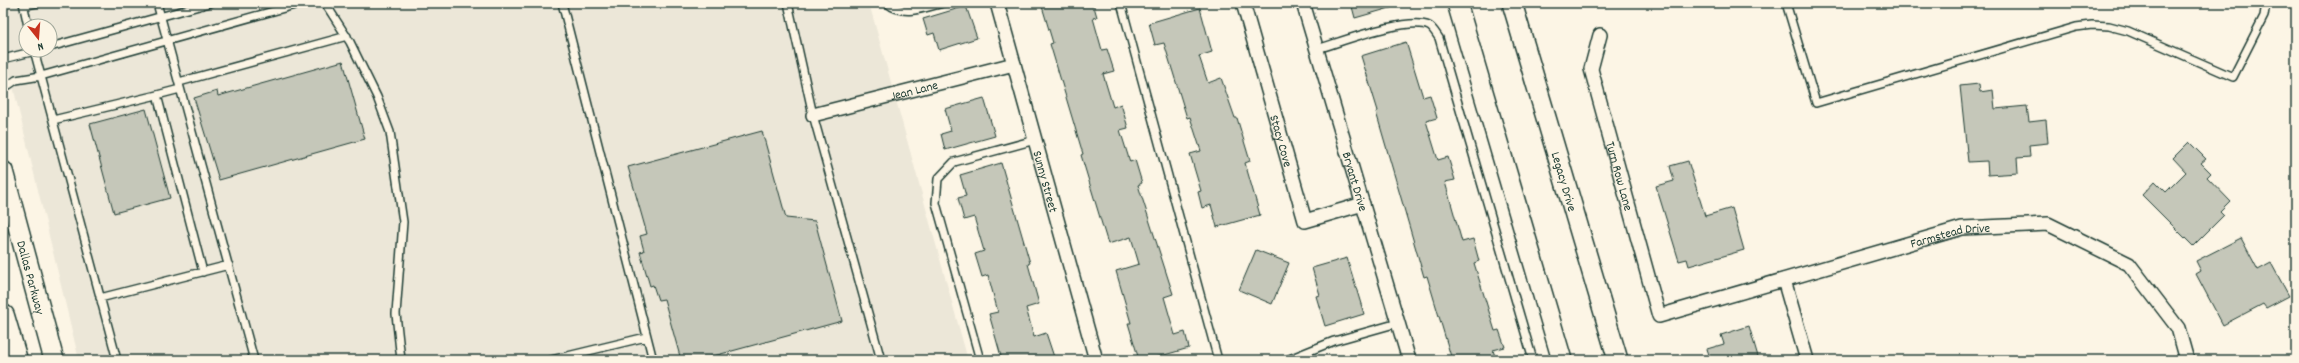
<svg xmlns="http://www.w3.org/2000/svg" width="2299" height="363" font-family="Dekko,sans-serif">
<style>
.built{fill:#ece7d8;fill-rule:evenodd}
.building{fill:#c5c7b9;stroke:#1f3d34}
.lines{fill:none;stroke-linecap:round;stroke-linejoin:round}
.service-casing{stroke:#1f3d34;stroke-width:10}
.minor-casing{stroke:#1f3d34;stroke-width:16}
.secondary-casing{stroke:#1f3d34;stroke-width:22}
.motorway-casing{stroke:#1f3d34;stroke-width:25}
.service{stroke:#fcf5e5;stroke-width:7}
.minor{stroke:#fcf5e5;stroke-width:13}
.secondary{stroke:#fcf5e5;stroke-width:19}
.motorway{stroke:#fcf5e5;stroke-width:22}
.labels{text-anchor:middle;stroke-width:3.5;stroke-linejoin:round;paint-order:stroke}
.street-label{font-size:13px;fill:#1f3d34;stroke:#fcf5e5}
</style>
<rect width="100%" height="100%" fill="#fcf5e5"/>
<filter id="ink" filterUnits="userSpaceOnUse"><feTurbulence type="fractalNoise" baseFrequency=".025" numOctaves="2"/><feDisplacementMap in="SourceGraphic" scale="8" xChannelSelector="R" yChannelSelector="G"/><feConvolveMatrix kernelMatrix="1 2 1 2 8 2 1 2 1" color-interpolation-filters="sRGB"/></filter>
<g filter="url(#ink)">
<path class="built" d="M3 3H869L968 360H79L3 45ZM26 26H50V50H26Z"/>
<path class="building" d="M1041 3H1093L1097 17 1093 18 1102 50 1107 49 1114 71 1103 74 1113 107 1121 104 1128 128 1120 130 1130 162 1135 160 1142 183 1138 185 1173 294 1164 297 1175 335 1185 332 1189 348 1147 360H1139L1128 323H1131L1116 271 1139 264 1131 237 1108 244 1081 155 1083 154 1050 44 1053 43Z
M1351 3H1396L1397 6 1355 18Z
M966 6 977 38 939 50 934 33 928 35 923 19Z
M1200 8 1212 52 1199 56 1208 83 1221 78 1235 118H1237L1250 161 1245 163 1260 215 1217 227 1211 205 1202 208 1198 192 1201 191 1190 154 1201 151 1190 117 1187 118 1164 43 1155 45 1149 23Z
M1406 42 1423 97 1430 95 1437 118 1426 121 1438 160 1448 157 1455 180 1445 182 1462 242 1473 239 1479 261 1474 263 1495 331 1499 330 1505 347 1493 350 1496 360H1452L1427 276 1424 277 1376 112 1378 111 1361 56Z
M343 61 365 139 219 180 194 98 217 91 218 96Z
M1979 84 1980 92 1993 90 1995 109 2027 106 2029 122 2046 120 2048 143 2029 145 2030 157 2017 158 2018 173 1988 175 1987 161 1968 162 1960 86Z
M984 98 995 136 945 150 941 134 951 131 945 109Z
M146 109 170 198 114 213 90 124Z
M762 131 786 218 815 221 842 321 699 360H681L664 299 658 300 653 285 650 286 640 252 644 251 640 236 647 234 628 167Z
M2189 142 2206 159 2201 163 2211 173 2207 177 2230 201 2220 211 2224 215 2193 246 2142 195 2155 181 2166 192 2186 172 2173 158Z
M1688 161 1705 216 1732 208 1744 250 1689 266 1687 259 1679 261 1656 186 1674 181 1670 166Z
M1001 163 1030 263 1028 264 1039 304 1026 308 1034 337 1046 333 1055 360H1002L989 314 998 312 988 275 982 277 975 254 984 251 974 217 964 220 958 198 966 196 960 175Z
M2241 238 2258 270 2271 263 2289 296 2266 308 2263 304 2223 325 2196 274 2201 271 2196 261Z
M1256 250 1289 263 1272 304 1239 290Z
M1347 258 1364 314 1325 326 1316 296 1320 295 1312 268Z
M1749 326 1759 360H1711L1707 349 1724 344 1721 335Z"/>
<g class="lines">
<g class="service-casing">
<path id="service" d="M23 3 28 26
M157 3 254 360
M325 3 350 42 377 97 390 132 403 222 396 314 401 360
M562 3 653 360
M788 3 813 115 881 360
M887 3C903 17 924 8 943 3
M1121 3 1218 360
M1786 3 1816 103 2076 27 2092 25 2109 26 2128 31 2233 77 2264 16 2266 3
M24 6 37 3
M50 47 210 3
M1317 49C1341 42 1408 16 1429 26 1433 28 1436 34 1439 38L1533 360
M34 50 117 360
M3 59 39 50
M179 82 347 36
M3 89 16 80 41 76 302 3
M180 89 157 95 203 272
M53 120 157 95
M100 298 229 265
M551 360 646 337
M980 360 936 203 938 179 954 162 1035 140
M1287 360 1334 341 1398 323"/>
</g>
<g class="minor-casing">
<g id="minor">
<path id="s1" d="M997 3 1096 360"/>
<path id="s2" d="M1243 3 1305 221 1363 204"/>
<path id="s3" d="M1303 3 1409 360"/>
<path id="s4" d="M1600 35 1591 69 1659 316 1962 228 2048 224 2129 264 2178 328 2187 360"/>
<path id="s5" d="M813 115 1014 64"/>
<path d="M1784 280 1807 360"/>
</g>
</g>
<g class="secondary-casing">
<g id="secondary">
<path d="M1457 3 1562 360"/>
<path id="s6" d="M1512 3 1618 360"/>
<path id="s7" d="M3 171 54 360"/>
</g>
</g>
<g class="motorway-casing">
<path id="motorway" d="M3 316 16 360"/>
</g>
<use href="#service" class="service"/>
<use href="#minor" class="minor"/>
<use href="#secondary" class="secondary"/>
<use href="#motorway" class="motorway"/>
</g>
</g>
<g class="labels">
<g class="street-label">
<text dy="5" stroke="none"><textPath href="#s5" startOffset="104">Jean Lane</textPath></text>
<text dy="5" stroke="none"><textPath href="#s2" startOffset="143">Stacy Cove</textPath></text>
<text dy="5" stroke="none"><textPath href="#s4" startOffset="146">Turn Row Lane</textPath></text>
<text dy="5" stroke="none"><textPath href="#s1" startOffset="185">Sunny Street</textPath></text>
<text dy="5" stroke="none"><textPath href="#s3" startOffset="186">Bryant Drive</textPath></text>
<text dy="5" stroke="none"><textPath href="#s6" startOffset="186">Legacy Drive</textPath></text>
<text dy="5" stroke="none"><textPath href="#s4" startOffset="594">Farmstead Drive</textPath></text>
<text dy="5" stroke="none"><textPath href="#s7" startOffset="110">Dallas Parkway</textPath></text>
</g>
</g>
<rect width="2299" height="363" fill="none" stroke="#fcf5e5" stroke-width="16"/>
<rect x="8" y="8" width="2283" height="347" fill="none" stroke="#1f3d34" stroke-width="1.5" filter="url(#ink)"/>
<g transform="translate(38 38) rotate(163)"><circle r="19" fill="#fcf5e5" stroke="#a4ab9e"/>
<path d="M0-3L7 15L0 10L-7 15Z" fill="#c8321e"/>
<text y="-6" font-size="11" font-weight="bold" text-anchor="middle" fill="#1f3d34">N</text>
</g>
</svg>
